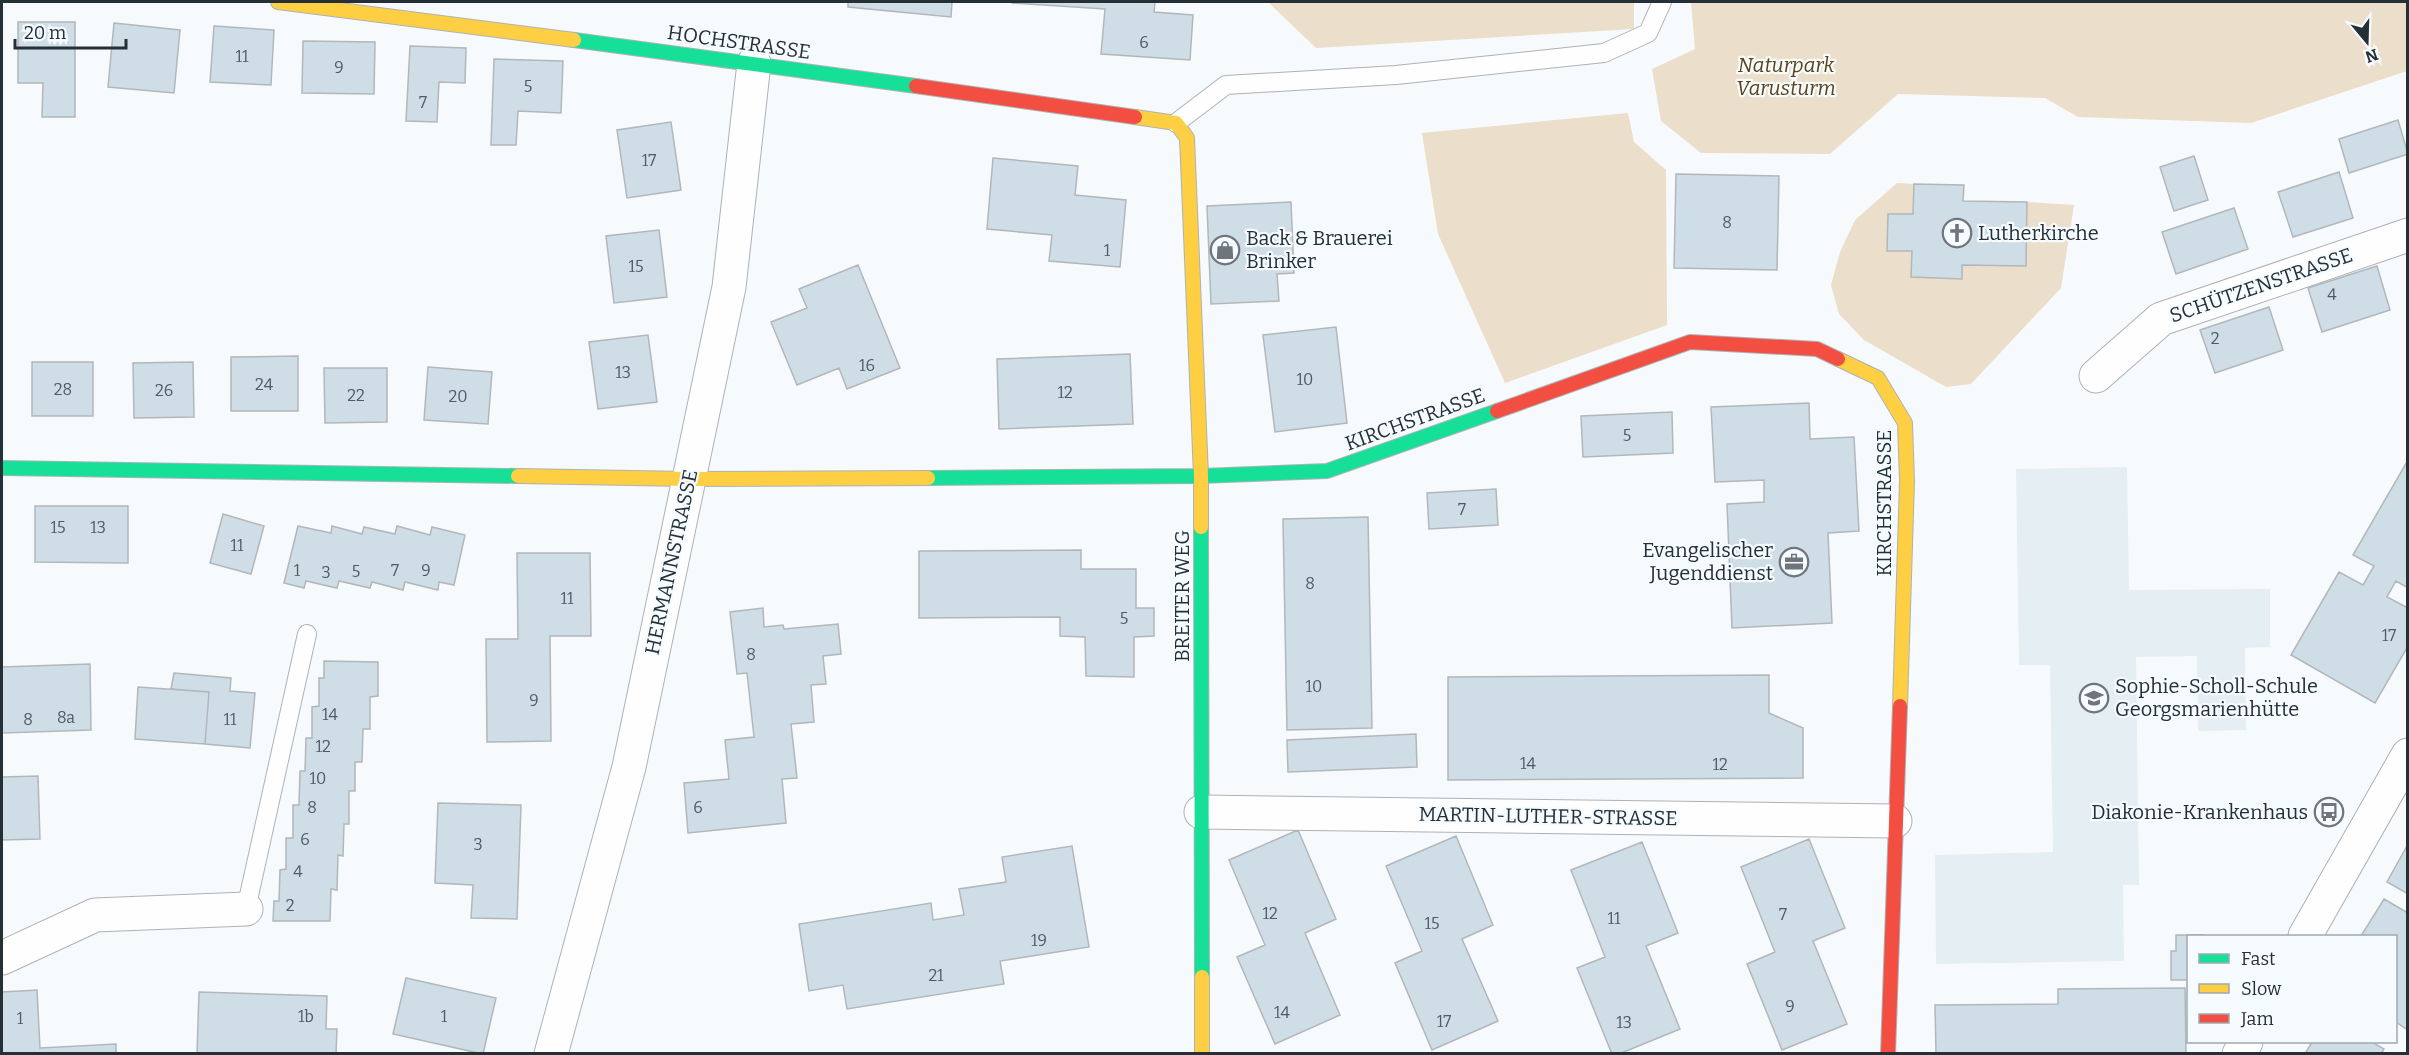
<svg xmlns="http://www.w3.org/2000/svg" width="2409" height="1055" font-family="Bitter,serif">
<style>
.built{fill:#e5eef3}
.green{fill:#ebdeca}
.building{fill:#cfdde6;stroke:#b1b7bb;stroke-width:1.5}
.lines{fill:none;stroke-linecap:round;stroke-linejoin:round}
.lane-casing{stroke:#acb2b7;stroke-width:20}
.street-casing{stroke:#acb2b7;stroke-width:35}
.fast-casing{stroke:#acb2b7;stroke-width:16}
.slow-casing{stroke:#acb2b7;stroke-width:16}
.jam-casing{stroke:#acb2b7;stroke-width:16}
.lane{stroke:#fefeff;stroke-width:18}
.street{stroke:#fefeff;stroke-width:33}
.fast{stroke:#16e098;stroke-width:14}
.slow{stroke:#ffcf43;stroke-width:14}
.jam{stroke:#f24e42;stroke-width:14}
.labels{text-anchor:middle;stroke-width:4.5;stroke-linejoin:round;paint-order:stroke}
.number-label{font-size:16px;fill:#4f5a62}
.street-label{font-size:20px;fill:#242f36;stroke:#f5fbfe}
.park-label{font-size:20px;font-style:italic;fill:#5c4114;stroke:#f5fbfe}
.poi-label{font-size:20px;fill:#242f36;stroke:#f5fbfe;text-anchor:start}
</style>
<rect width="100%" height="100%" fill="#f7fafc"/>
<path class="built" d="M2127 467 2129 590 2270 589V647L2245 648 2246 730 2198 731 2197 656 2136 657 2139 885H2123L2124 961 1936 964 1935 855 2053 852 2050 665H2019L2016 469Z"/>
<path class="green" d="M1268 2H1634V29L1316 48Z
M1691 2H2407V71L2251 123 2078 117 2045 98 1898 94 1830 154 1701 153 1661 121 1652 69 1695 49Z
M1628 113 1634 142 1666 170 1667 325 1505 383 1438 234 1422 133Z
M1897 183 1914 184 1913 214H1888L1887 250 1912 251V277L1961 279 1962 265 2026 266 2027 202 2074 205 2061 288 1971 384 1946 387 1864 340 1839 314 1831 285 1840 252 1855 220Z"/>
<path class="building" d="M848 2H952L951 17 848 7Z
M1012 2H1155L1154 12 1193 15 1190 60 1101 54 1105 9 1012 3Z
M18 22H75V117H42L43 83H18Z
M114 23 180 30 174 93 108 87Z
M214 26 274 30 271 85 210 82Z
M303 41 375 42 374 94 302 93Z
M410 46 466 48 465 83 439 82 437 122 406 121Z
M494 59 563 61 561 113 518 111 516 145H491Z
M2398 120 2408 154 2349 173 2339 139Z
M671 122 681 190 627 198 617 130Z
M2194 156 2208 200 2174 211 2160 167Z
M993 158 1078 166 1075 195 1126 200 1120 267 1049 261 1052 235 987 229Z
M2339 172 2353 218 2293 237 2278 192Z
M1676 174 1779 176 1777 270 1674 268Z
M1914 184 1964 185 1963 201 2027 202 2026 266 1962 265V279L1911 277 1912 251H1887L1888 214H1913Z
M1291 202 1294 273 1277 274 1279 301 1211 304 1207 206Z
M2234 208 2248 249 2176 274 2162 232Z
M659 230 667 297 614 303 606 236Z
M858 265 900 368 847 389 839 368 797 385 771 322 807 308 799 289Z
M2377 266 2390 310 2322 332 2308 288Z
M2269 307 2283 350 2215 373 2200 330Z
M1336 327 1347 423 1275 432 1263 335Z
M648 335 657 402 598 409 589 342Z
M1130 354 1133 424 999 429 997 359Z
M298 356V411H231V357Z
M32 362H93V416H32Z
M193 362 194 417 134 418 133 363Z
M428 367 492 372 488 424 424 420Z
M324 368H387V422L325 423Z
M1809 403 1810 439 1854 437 1859 531 1828 533 1832 623 1732 628 1727 504 1764 502V480L1715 482 1711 407Z
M1672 412 1673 453 1583 457 1581 416Z
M2408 460V588L2396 581 2387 597 2408 608V646L2375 703 2291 655 2339 572 2363 585 2374 566 2353 555Z
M1496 489 1498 525 1429 529 1427 493Z
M35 506H128V563L35 562Z
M223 514 264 526 251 574 210 563Z
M1368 517 1372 728 1287 730 1283 519Z
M298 526 331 533 332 526 362 534 364 527 395 534 397 526 430 535 432 527 465 535 454 585 439 582 438 590 405 582 403 590 372 582 370 588 339 581 337 588 306 581 304 588 284 583Z
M1081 550V569H1136V608H1154V636L1134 637V677L1086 676 1085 637 1060 636V617L919 618V551Z
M517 553H590L591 636H550L551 741 487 742 486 639H518Z
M763 608 764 627 783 625 784 629 838 624 841 654 823 656 826 684 811 685 814 722 791 724 797 778 782 779 786 823 688 833 684 783 729 779 725 740 754 737 747 673 737 674 730 612Z
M324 661 378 662V696L370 697V729H363L362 762H355V791H349V824H344L343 856 338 855 337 890 331 889 330 921H273L274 901H279L280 870 286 869V838H293V805H299L300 771H305L306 738H312V707L319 706V678H324Z
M90 664 91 730 2 733V667Z
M174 673 231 678 230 691 255 693 250 748 205 744 209 692 171 689Z
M1769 675V713L1803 728V778L1448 780V677Z
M138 687 209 692 205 744 135 739Z
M1416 734 1417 767 1288 772 1287 740Z
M38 776 40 839 2 840V777Z
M438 803 521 805 517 919 471 918 473 885 435 883Z
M1298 830 1336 919 1305 933 1340 1015 1275 1044 1237 957 1265 945 1229 860Z
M1456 836 1493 925 1462 939 1498 1021 1432 1050 1395 963 1422 951 1386 866Z
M1809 839 1845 928 1813 941 1847 1024 1782 1050 1747 964 1775 952 1741 867Z
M1642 842 1678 933 1646 946 1680 1029 1619 1054H1612L1577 968 1605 957 1571 870Z
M2408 844V894L2387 882Z
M1072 846 1089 947 1000 961 1004 984 847 1009 843 985 809 991 799 924 931 903 933 920 964 915 959 889 1006 882 1002 857Z
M2384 899 2408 913V1030L2396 1022V936H2361Z
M2176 935H2204V936H2188V980H2171V951H2176Z
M406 978 496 998 483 1054 393 1034Z
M2185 988 2186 1054H1936L1935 1005 2058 1004V989Z
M37 990 40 1048 116 1044V1054H2V992Z
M199 992 327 996 326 1029H337L336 1054H197Z
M2312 1042H2372L2384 1049 2381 1054H2305Z"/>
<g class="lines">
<g class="lane-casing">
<path id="lane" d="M1176 123 1226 85 1396 75 1604 53 1648 33 1662 2
M246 909 307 634"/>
</g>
<g class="street-casing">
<path id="street" d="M2096 376 2161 319 2408 235
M1201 812 1895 821
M2305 936 2408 755
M2 958 95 915 246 909
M551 1054 629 767 729 287 754 63
M2239 1054 2246 1042"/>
</g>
<g class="fast-casing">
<path id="fast" d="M574 40 916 86
M2 468 518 476
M928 478 1201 476 1327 471 1497 411
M1201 527 1202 977"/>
</g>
<g class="slow-casing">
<path id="slow" d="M278 2 574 40
M1135 117 1176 123 1187 138 1201 476V527
M1838 359 1878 378 1905 423 1907 481 1900 706
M518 476 688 479 928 478
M1202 977V1054"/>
</g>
<g class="jam-casing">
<path id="jam" d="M916 86 1135 117
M1497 411 1690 342 1817 349 1838 359
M1888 1054 1900 706"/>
</g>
<use href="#lane" class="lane"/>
<use href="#street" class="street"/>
<use href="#fast" class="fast"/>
<use href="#slow" class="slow"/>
<use href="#jam" class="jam"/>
</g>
<defs>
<g id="church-ring" transform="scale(1.5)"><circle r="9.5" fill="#f5fbfe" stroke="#6e767b" stroke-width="1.5"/><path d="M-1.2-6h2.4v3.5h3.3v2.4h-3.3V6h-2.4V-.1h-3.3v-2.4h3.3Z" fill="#6e767b"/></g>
<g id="shop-ring" transform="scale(1.5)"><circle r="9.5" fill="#f5fbfe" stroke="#6e767b" stroke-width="1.5"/><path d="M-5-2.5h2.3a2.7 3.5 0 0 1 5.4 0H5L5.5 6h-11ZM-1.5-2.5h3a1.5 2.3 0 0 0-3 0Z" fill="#6e767b"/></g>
<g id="office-ring" transform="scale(1.5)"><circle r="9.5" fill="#f5fbfe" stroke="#6e767b" stroke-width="1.5"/><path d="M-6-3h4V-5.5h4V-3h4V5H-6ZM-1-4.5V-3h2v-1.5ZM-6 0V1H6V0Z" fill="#6e767b"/></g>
<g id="school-ring" transform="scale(1.5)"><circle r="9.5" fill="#f5fbfe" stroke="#6e767b" stroke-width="1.5"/><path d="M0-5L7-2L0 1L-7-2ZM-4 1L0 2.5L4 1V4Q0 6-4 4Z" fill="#6e767b"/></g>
<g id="bus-ring" transform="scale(1.5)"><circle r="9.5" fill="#f5fbfe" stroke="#6e767b" stroke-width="1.5"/><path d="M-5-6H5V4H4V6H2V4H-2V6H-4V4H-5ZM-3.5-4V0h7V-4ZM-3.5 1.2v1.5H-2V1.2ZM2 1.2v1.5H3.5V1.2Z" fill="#6e767b"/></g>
</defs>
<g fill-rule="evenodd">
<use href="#church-ring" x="1957" y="233"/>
<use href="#shop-ring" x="1225" y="250"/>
<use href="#office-ring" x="1794" y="562"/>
<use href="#school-ring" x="2094" y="698"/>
<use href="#bus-ring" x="2329" y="812"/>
</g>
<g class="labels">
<g class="number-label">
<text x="1144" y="48">6</text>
<text x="242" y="62">11</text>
<text x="339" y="73">9</text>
<text x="528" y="92">5</text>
<text x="423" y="108">7</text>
<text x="649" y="166">17</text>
<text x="1727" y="228">8</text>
<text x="1107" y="256">1</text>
<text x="636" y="272">15</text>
<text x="2332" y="300">4</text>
<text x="2215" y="344">2</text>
<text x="867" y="371">16</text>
<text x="623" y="378">13</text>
<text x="1305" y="385">10</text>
<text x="264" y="390">24</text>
<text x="63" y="395">28</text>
<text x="164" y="396">26</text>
<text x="1065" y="398">12</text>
<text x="356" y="401">22</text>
<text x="458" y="402">20</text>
<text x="1627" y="441">5</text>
<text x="1462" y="515">7</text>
<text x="58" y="533">15</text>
<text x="98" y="533">13</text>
<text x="237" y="551">11</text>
<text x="297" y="576">1</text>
<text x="395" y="576">7</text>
<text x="426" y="576">9</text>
<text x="356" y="577">5</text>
<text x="326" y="578">3</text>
<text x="1310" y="589">8</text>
<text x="567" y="604">11</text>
<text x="1124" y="624">5</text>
<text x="2389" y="641">17</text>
<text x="751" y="660">8</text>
<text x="1314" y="692">10</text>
<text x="534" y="706">9</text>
<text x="330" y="720">14</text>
<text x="66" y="723">8a</text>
<text x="28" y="725">8</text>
<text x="230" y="725">11</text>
<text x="323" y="752">12</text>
<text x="1528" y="769">14</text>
<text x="1720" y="770">12</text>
<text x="318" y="784">10</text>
<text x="312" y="813">8</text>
<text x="698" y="813">6</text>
<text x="305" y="845">6</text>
<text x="478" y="850">3</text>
<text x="298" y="877">4</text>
<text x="290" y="911">2</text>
<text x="1270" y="919">12</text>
<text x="1783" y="920">7</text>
<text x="1614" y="924">11</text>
<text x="1432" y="929">15</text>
<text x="1039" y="946">19</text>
<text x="936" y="981">21</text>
<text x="1790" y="1012">9</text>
<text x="1282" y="1018">14</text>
<text x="306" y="1022">1b</text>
<text x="444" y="1022">1</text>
<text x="20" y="1024">1</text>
<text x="1444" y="1027">17</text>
<text x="1624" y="1028">13</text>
</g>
<g class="street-label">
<text transform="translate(739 42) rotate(8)" y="7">HOCHSTRASSE</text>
<text transform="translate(2261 285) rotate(-19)" y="7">SCHÜTZENSTRASSE</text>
<text transform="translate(1415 419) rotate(-20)" y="7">KIRCHSTRASSE</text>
<text transform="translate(1884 503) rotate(-90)" y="7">KIRCHSTRASSE</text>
<text transform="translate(671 562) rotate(-78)" y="7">HERMANNSTRASSE</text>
<text transform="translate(1182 596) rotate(-90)" y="7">BREITER WEG</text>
<text transform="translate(1548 816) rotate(1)" y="7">MARTIN-LUTHER-STRASSE</text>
</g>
<g class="park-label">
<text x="1786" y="72">Naturpark<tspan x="1786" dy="23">Varusturm</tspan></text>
</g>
<g class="poi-label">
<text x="1978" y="240">Lutherkirche</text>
<text x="1246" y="245">Back &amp; Brauerei<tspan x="1246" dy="23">Brinker</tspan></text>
<text x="1773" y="557" text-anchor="end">Evangelischer<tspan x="1773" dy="23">Jugenddienst</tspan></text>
<text x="2115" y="693">Sophie-Scholl-Schule<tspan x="2115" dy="23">Georgsmarienhütte</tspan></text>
<text x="2308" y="819" text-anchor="end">Diakonie-Krankenhaus</text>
</g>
</g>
<rect width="2409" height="1055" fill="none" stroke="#242f36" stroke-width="6"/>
<rect x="2187" y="935" width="210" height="108" fill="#f5fbfe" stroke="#a1a9ae" stroke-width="1.5"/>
<rect x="2199" y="954" width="30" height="9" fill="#16e098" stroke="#a1a9ae" stroke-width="1.5"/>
<text x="2241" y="965" font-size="18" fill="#242f36">Fast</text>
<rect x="2199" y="984" width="30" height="9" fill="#ffcf43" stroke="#a1a9ae" stroke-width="1.5"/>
<text x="2241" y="995" font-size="18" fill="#242f36">Slow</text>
<rect x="2199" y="1014" width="30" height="9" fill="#f24e42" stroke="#a1a9ae" stroke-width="1.5"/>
<text x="2241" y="1025" font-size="18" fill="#242f36">Jam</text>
<g transform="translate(2367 42) rotate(161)" stroke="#f5fbfe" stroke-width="4.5" paint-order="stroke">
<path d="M0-4.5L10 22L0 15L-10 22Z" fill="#242f36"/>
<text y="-9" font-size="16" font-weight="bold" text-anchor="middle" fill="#242f36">N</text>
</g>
<path d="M15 39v9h111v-9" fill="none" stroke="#242f36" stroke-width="3"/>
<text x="24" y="39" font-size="18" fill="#242f36" stroke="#f5fbfe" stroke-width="4.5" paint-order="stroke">20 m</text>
</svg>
